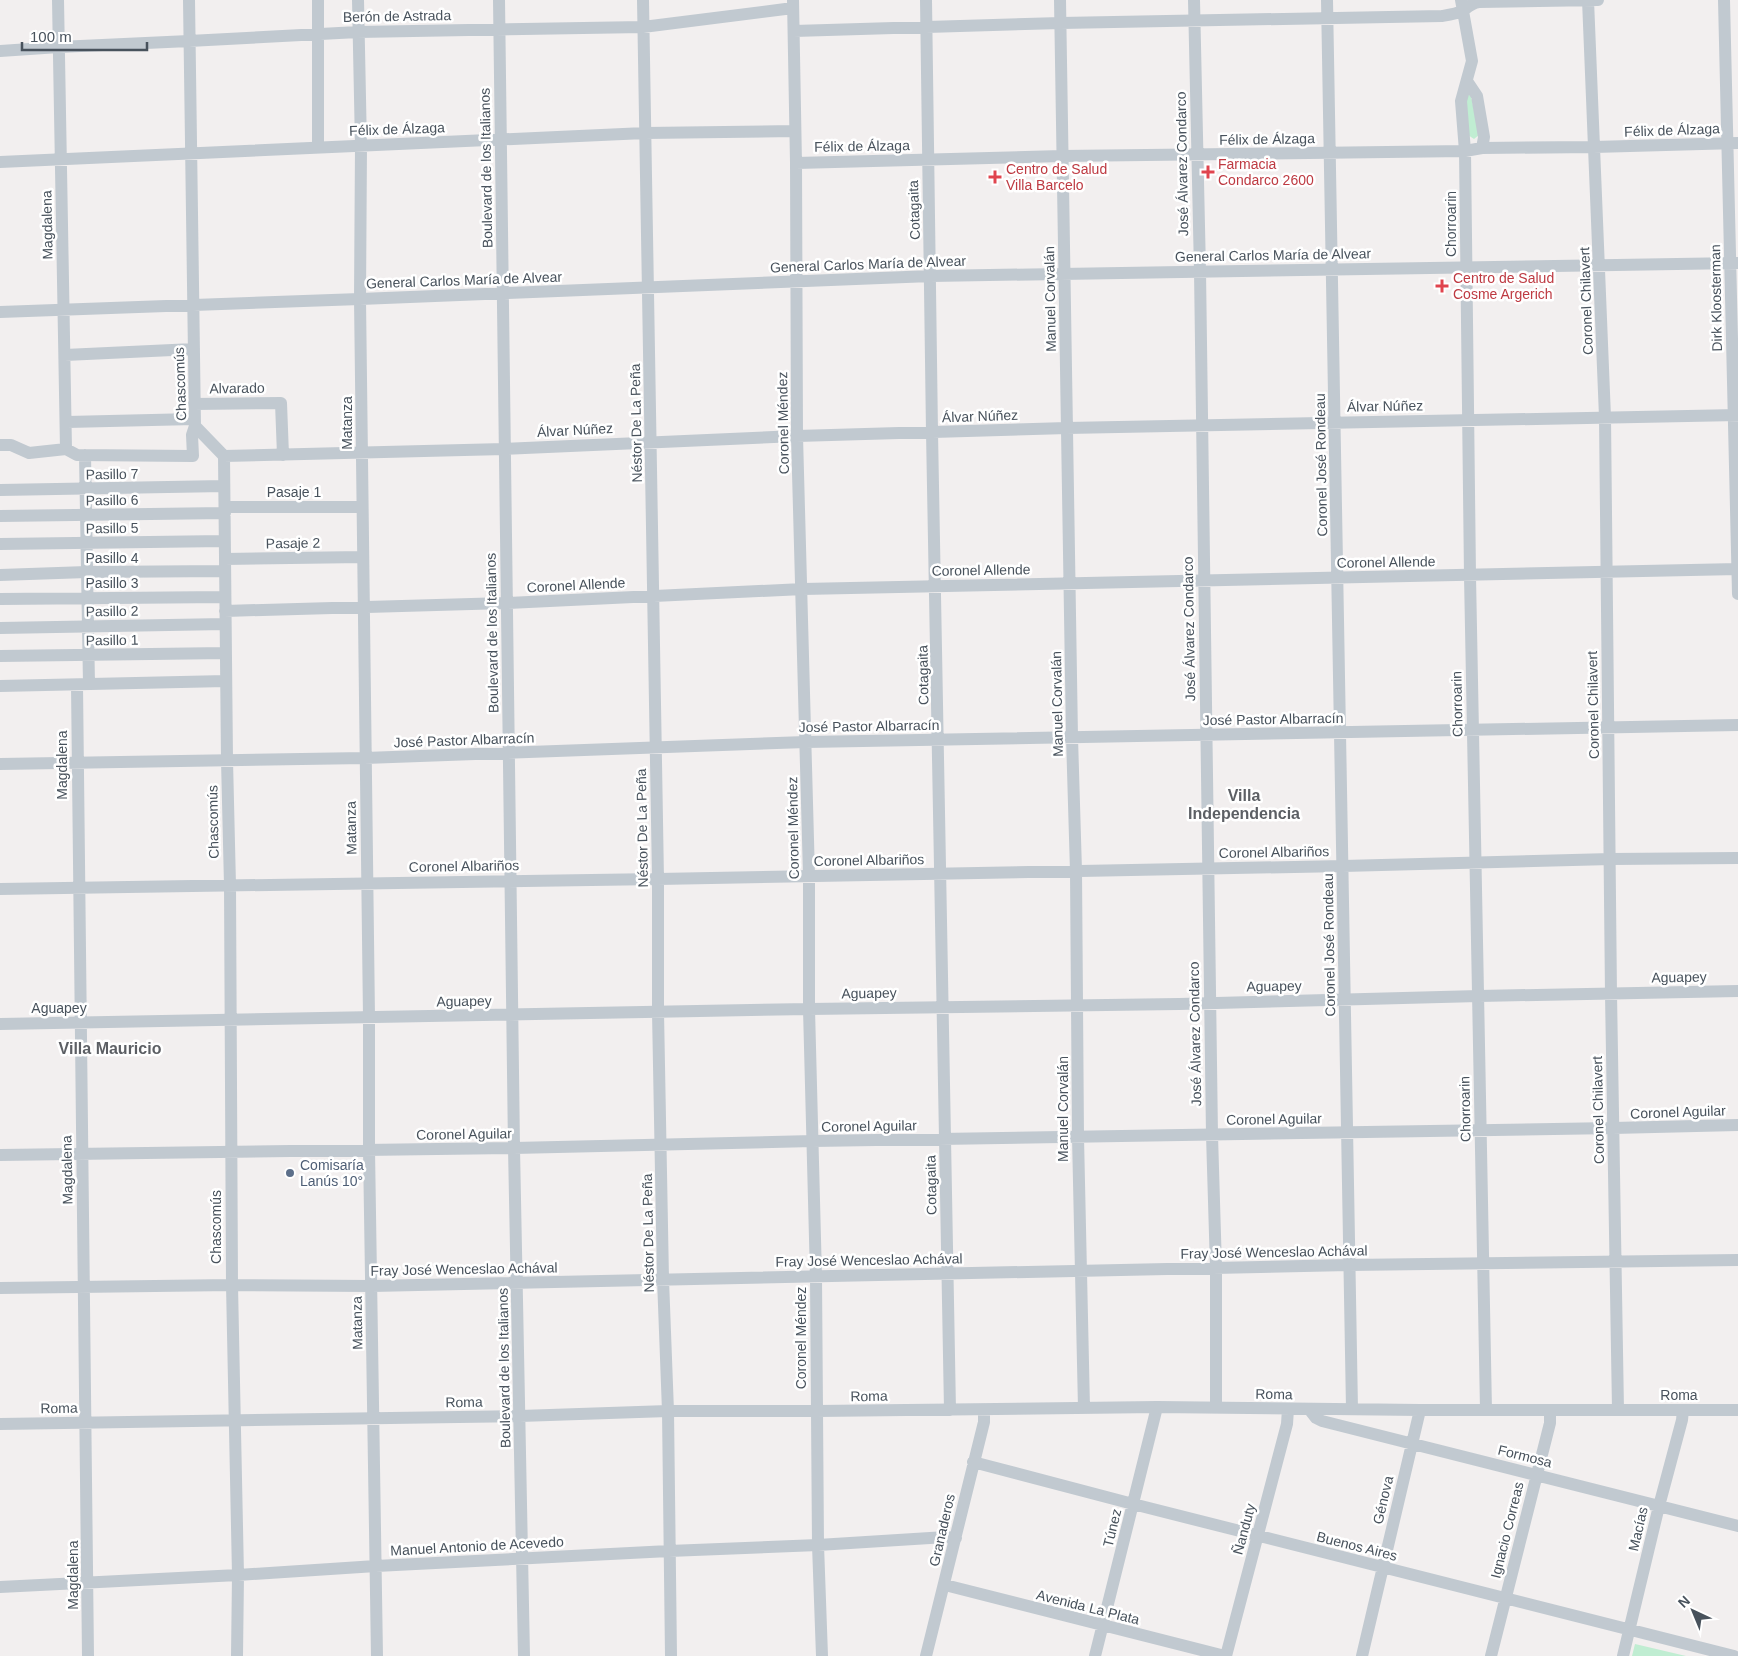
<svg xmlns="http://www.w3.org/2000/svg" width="1738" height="1656" font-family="Helvetica,sans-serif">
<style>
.green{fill:#c0edd2}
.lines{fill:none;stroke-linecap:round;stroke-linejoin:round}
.minor{stroke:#c1c9d0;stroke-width:12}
.health-dot{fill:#e0444e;stroke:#fff;stroke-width:2}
.service-dot{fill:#5c6f8a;stroke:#fff;stroke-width:2}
.labels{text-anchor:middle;stroke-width:5;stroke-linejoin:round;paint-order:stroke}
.street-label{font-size:14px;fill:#48525c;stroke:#fff}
.health-label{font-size:14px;fill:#be3a42;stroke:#fff;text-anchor:start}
.service-label{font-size:14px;fill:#4e5e75;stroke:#fff;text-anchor:start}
.quarter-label{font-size:16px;font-weight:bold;fill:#5c5f64;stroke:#fff}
</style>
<rect width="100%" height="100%" fill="#f2efef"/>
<path class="green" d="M1468 94 1471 96 1479 135 1474 139 1468 135 1464 102Z
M1635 1644 1686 1656H1632Z"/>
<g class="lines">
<path class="minor" d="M58 0 66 449
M318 0V148
M358 0 361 146 360 299 369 1017V1150L377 1656
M499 0 514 1148 524 1656
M643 0 658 879V1012L663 1279 668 1411 671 1656
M793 0 796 163 797 436 809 876V1009L816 1277 818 1545 822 1656
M926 0 932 432 950 1410
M1060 0 1072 737 1076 871 1078 1137 1084 1408
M1194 0 1200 271 1212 1135 1216 1268V1408
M1327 0 1352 1409
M1461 0 1472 61 1461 101 1465 151 1470 576 1486 1410
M1588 0 1605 417 1611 994 1618 1410
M1724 0 1738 594
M794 31 1061 23 1442 16C1449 15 1457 14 1464 10 1469 6 1472 3 1479 2L1598 0
M0 51 59 47 189 41 358 32 643 27 793 8
M1467 81 1477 96 1484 137 1482 148
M0 162 645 133 794 131
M796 163 1062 156 1465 151 1482 148 1594 147 1738 143
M0 312 360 299 931 276 1738 263
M65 355 194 349
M194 404 281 403 283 455
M67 422 194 419
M195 426 224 456 227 760 230 885 232 1285 238 1575 237 1656
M0 445H11L29 453 66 449 77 455 193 456 192 435 195 426 189 0
M85 455 89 684
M224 456 504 449 797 436 1067 428 1738 415
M0 490 224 486
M225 507H362
M0 516 225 513
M0 544 224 541
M225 559 363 557
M0 575 87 572 225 571
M0 599 225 597
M225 611 506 603 803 589 1738 569
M0 628 225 624
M0 656 226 653
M77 685 88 1656
M0 686 226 681
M0 764 365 758 806 742 1738 725
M0 889 658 879 1343 866 1611 859 1738 858
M0 1024 809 1009 1179 1004 1479 996 1738 991
M0 1155 514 1148 813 1141 1613 1128 1738 1125
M0 1288 232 1285 372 1286 1349 1265 1738 1260
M1309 1409 1316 1418 1322 1421 1738 1526
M0 1424 520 1416 668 1411H817L1157 1407 1420 1410H1738
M973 1462 1133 1504 1734 1656
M945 1585 1225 1656
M0 1587 238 1575 376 1566 669 1551 818 1545 946 1537 956 1538
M926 1656 984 1422V1410
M1095 1656 1157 1407
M1226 1656 1287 1424 1288 1409
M1362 1656 1420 1410
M1491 1656 1550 1423V1410
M1623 1656 1659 1506 1682 1420 1683 1410"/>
</g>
<g class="health-dot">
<path d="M1205.5 164.5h5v5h5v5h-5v5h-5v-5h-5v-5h5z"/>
<path d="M992.5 169.5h5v5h5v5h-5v5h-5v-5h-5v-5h5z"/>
<path d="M1439.5 278.5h5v5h5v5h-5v5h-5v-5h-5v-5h5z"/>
</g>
<circle class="service-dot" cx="290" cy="1173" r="5"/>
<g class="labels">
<g class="street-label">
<text transform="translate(397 16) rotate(-1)" y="5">Berón de Astrada</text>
<text transform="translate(397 129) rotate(-2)" y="5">Félix de Álzaga</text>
<text transform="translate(1672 130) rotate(-2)" y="5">Félix de Álzaga</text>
<text transform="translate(1267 139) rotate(-1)" y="5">Félix de Álzaga</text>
<text transform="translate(862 146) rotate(-1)" y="5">Félix de Álzaga</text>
<text transform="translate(1182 164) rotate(-91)" y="5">José Álvarez Condarco</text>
<text transform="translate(486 168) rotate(-91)" y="5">Boulevard de los Italianos</text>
<text transform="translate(914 210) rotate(-92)" y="5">Cotagaita</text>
<text transform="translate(1451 224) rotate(-90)" y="5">Chorroarin</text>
<text transform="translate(47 225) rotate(-91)" y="5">Magdalena</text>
<text transform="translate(1273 255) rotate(-1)" y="5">General Carlos María de Alvear</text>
<text transform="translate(868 264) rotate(-2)" y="5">General Carlos María de Alvear</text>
<text transform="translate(464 280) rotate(-2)" y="5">General Carlos María de Alvear</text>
<text transform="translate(1716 298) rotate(-91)" y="5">Dirk Kloosterman</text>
<text transform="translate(1050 299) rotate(-91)" y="5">Manuel Corvalán</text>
<text transform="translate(1586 301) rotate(-92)" y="5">Coronel Chilavert</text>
<text transform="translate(180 384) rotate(-92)" y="5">Chascomús</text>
<text transform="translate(237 388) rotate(-1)" y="5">Alvarado</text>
<text transform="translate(1385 406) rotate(-1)" y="5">Álvar Núñez</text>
<text transform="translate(980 416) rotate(-2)" y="5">Álvar Núñez</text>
<text transform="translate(347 423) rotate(-90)" y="5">Matanza</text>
<text transform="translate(636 423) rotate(-91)" y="5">Néstor De La Peña</text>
<text transform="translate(783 423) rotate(-91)" y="5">Coronel Méndez</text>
<text transform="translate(575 430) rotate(-3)" y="5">Álvar Núñez</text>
<text transform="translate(1321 465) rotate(-91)" y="5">Coronel José Rondeau</text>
<text transform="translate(112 474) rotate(-1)" y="5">Pasillo 7</text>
<text x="294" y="497">Pasaje 1</text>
<text transform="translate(112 500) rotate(-1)" y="5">Pasillo 6</text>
<text transform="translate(112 528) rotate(-1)" y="5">Pasillo 5</text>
<text transform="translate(293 543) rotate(-1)" y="5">Pasaje 2</text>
<text x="112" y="563">Pasillo 4</text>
<text transform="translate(1386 562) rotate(-1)" y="5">Coronel Allende</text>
<text transform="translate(981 570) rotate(-1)" y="5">Coronel Allende</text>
<text x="112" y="588">Pasillo 3</text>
<text transform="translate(576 585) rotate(-3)" y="5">Coronel Allende</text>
<text transform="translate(112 611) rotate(-1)" y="5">Pasillo 2</text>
<text transform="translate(1189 629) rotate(-91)" y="5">José Álvarez Condarco</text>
<text transform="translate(492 633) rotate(-91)" y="5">Boulevard de los Italianos</text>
<text transform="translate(112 640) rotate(-1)" y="5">Pasillo 1</text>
<text transform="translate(923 675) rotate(-91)" y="5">Cotagaita</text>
<text transform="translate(1057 704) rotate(-91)" y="5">Manuel Corvalán</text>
<text transform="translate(1457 704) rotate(-91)" y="5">Chorroarin</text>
<text transform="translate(1593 705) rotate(-91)" y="5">Coronel Chilavert</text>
<text transform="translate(1273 719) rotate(-1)" y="5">José Pastor Albarracín</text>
<text transform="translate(869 726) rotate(-1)" y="5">José Pastor Albarracín</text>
<text transform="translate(464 740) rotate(-2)" y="5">José Pastor Albarracín</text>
<text transform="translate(62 765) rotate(-90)" y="5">Magdalena</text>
<text transform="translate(213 822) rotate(-91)" y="5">Chascomús</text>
<text transform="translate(351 828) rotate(-91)" y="5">Matanza</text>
<text transform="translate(642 828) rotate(-91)" y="5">Néstor De La Peña</text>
<text transform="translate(793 828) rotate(-91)" y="5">Coronel Méndez</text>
<text transform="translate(1274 852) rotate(-1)" y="5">Coronel Albariños</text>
<text transform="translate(869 860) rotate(-1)" y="5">Coronel Albariños</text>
<text transform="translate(464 866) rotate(-1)" y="5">Coronel Albariños</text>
<text transform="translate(1329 945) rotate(-91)" y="5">Coronel José Rondeau</text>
<text transform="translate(1679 977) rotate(-1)" y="5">Aguapey</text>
<text transform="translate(1274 986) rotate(-1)" y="5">Aguapey</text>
<text transform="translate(869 993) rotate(-1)" y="5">Aguapey</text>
<text transform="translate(464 1001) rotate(-1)" y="5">Aguapey</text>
<text x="59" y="1013">Aguapey</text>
<text transform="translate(1195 1034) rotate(-91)" y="5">José Álvarez Condarco</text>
<text transform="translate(1063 1109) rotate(-90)" y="5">Manuel Corvalán</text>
<text transform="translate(1465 1109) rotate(-91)" y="5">Chorroarin</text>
<text transform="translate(1598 1110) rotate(-91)" y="5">Coronel Chilavert</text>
<text transform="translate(1678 1112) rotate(-2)" y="5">Coronel Aguilar</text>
<text transform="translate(1274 1119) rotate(-1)" y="5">Coronel Aguilar</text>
<text transform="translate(869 1126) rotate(-1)" y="5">Coronel Aguilar</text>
<text transform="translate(464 1134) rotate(-1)" y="5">Coronel Aguilar</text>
<text transform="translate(67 1170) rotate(-91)" y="5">Magdalena</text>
<text transform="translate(931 1185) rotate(-91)" y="5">Cotagaita</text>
<text transform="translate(216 1227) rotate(-90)" y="5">Chascomús</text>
<text transform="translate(648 1233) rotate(-91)" y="5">Néstor De La Peña</text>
<text transform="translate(1274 1252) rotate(-1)" y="5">Fray José Wenceslao Achával</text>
<text transform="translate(869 1260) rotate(-1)" y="5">Fray José Wenceslao Achával</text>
<text transform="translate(464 1269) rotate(-1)" y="5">Fray José Wenceslao Achával</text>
<text transform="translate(357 1323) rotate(-91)" y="5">Matanza</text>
<text transform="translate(801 1338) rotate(-90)" y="5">Coronel Méndez</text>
<text transform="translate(504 1368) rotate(-91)" y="5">Boulevard de los Italianos</text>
<text transform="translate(1274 1394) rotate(1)" y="5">Roma</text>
<text x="1679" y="1400">Roma</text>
<text transform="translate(869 1396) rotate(-1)" y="5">Roma</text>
<text transform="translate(464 1402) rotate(-1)" y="5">Roma</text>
<text transform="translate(59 1408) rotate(-1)" y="5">Roma</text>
<text transform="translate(1525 1456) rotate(14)" y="5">Formosa</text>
<text transform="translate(1383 1500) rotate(-77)" y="5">Génova</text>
<text transform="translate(1112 1528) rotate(-76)" y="5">Túnez</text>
<text transform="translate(1244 1529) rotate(-75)" y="5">Ñanduty</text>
<text transform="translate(1638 1529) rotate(-77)" y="5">Macías</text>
<text transform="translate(942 1530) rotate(-77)" y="5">Granaderos</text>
<text transform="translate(1507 1530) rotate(-76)" y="5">Ignacio Correas</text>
<text transform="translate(477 1546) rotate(-3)" y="5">Manuel Antonio de Acevedo</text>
<text transform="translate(1357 1546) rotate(14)" y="5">Buenos Aires</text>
<text transform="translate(73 1575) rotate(-90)" y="5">Magdalena</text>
<text transform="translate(1088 1607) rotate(14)" y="5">Avenida La Plata</text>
</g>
<g class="health-label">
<text x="1218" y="169">Farmacia<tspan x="1218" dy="16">Condarco 2600</tspan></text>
<text x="1006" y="174">Centro de Salud<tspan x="1006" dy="16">Villa Barcelo</tspan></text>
<text x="1453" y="283">Centro de Salud<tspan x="1453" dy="16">Cosme Argerich</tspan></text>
</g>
<g class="service-label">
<text x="300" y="1170">Comisaría<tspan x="300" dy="16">Lanús 10°</tspan></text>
</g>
<g class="quarter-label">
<text x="1244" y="801">Villa<tspan x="1244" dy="18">Independencia</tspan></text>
<text x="110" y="1054">Villa Mauricio</text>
</g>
</g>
<g transform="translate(1693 1611) rotate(316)" stroke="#ffffff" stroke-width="4" paint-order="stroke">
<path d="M0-4L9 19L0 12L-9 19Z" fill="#48525c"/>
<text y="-8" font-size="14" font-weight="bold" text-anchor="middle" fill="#48525c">N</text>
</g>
<path d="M22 42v8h125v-8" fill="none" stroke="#48525c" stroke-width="2.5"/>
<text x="30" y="42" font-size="15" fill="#48525c" stroke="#ffffff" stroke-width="4" paint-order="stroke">100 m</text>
</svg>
